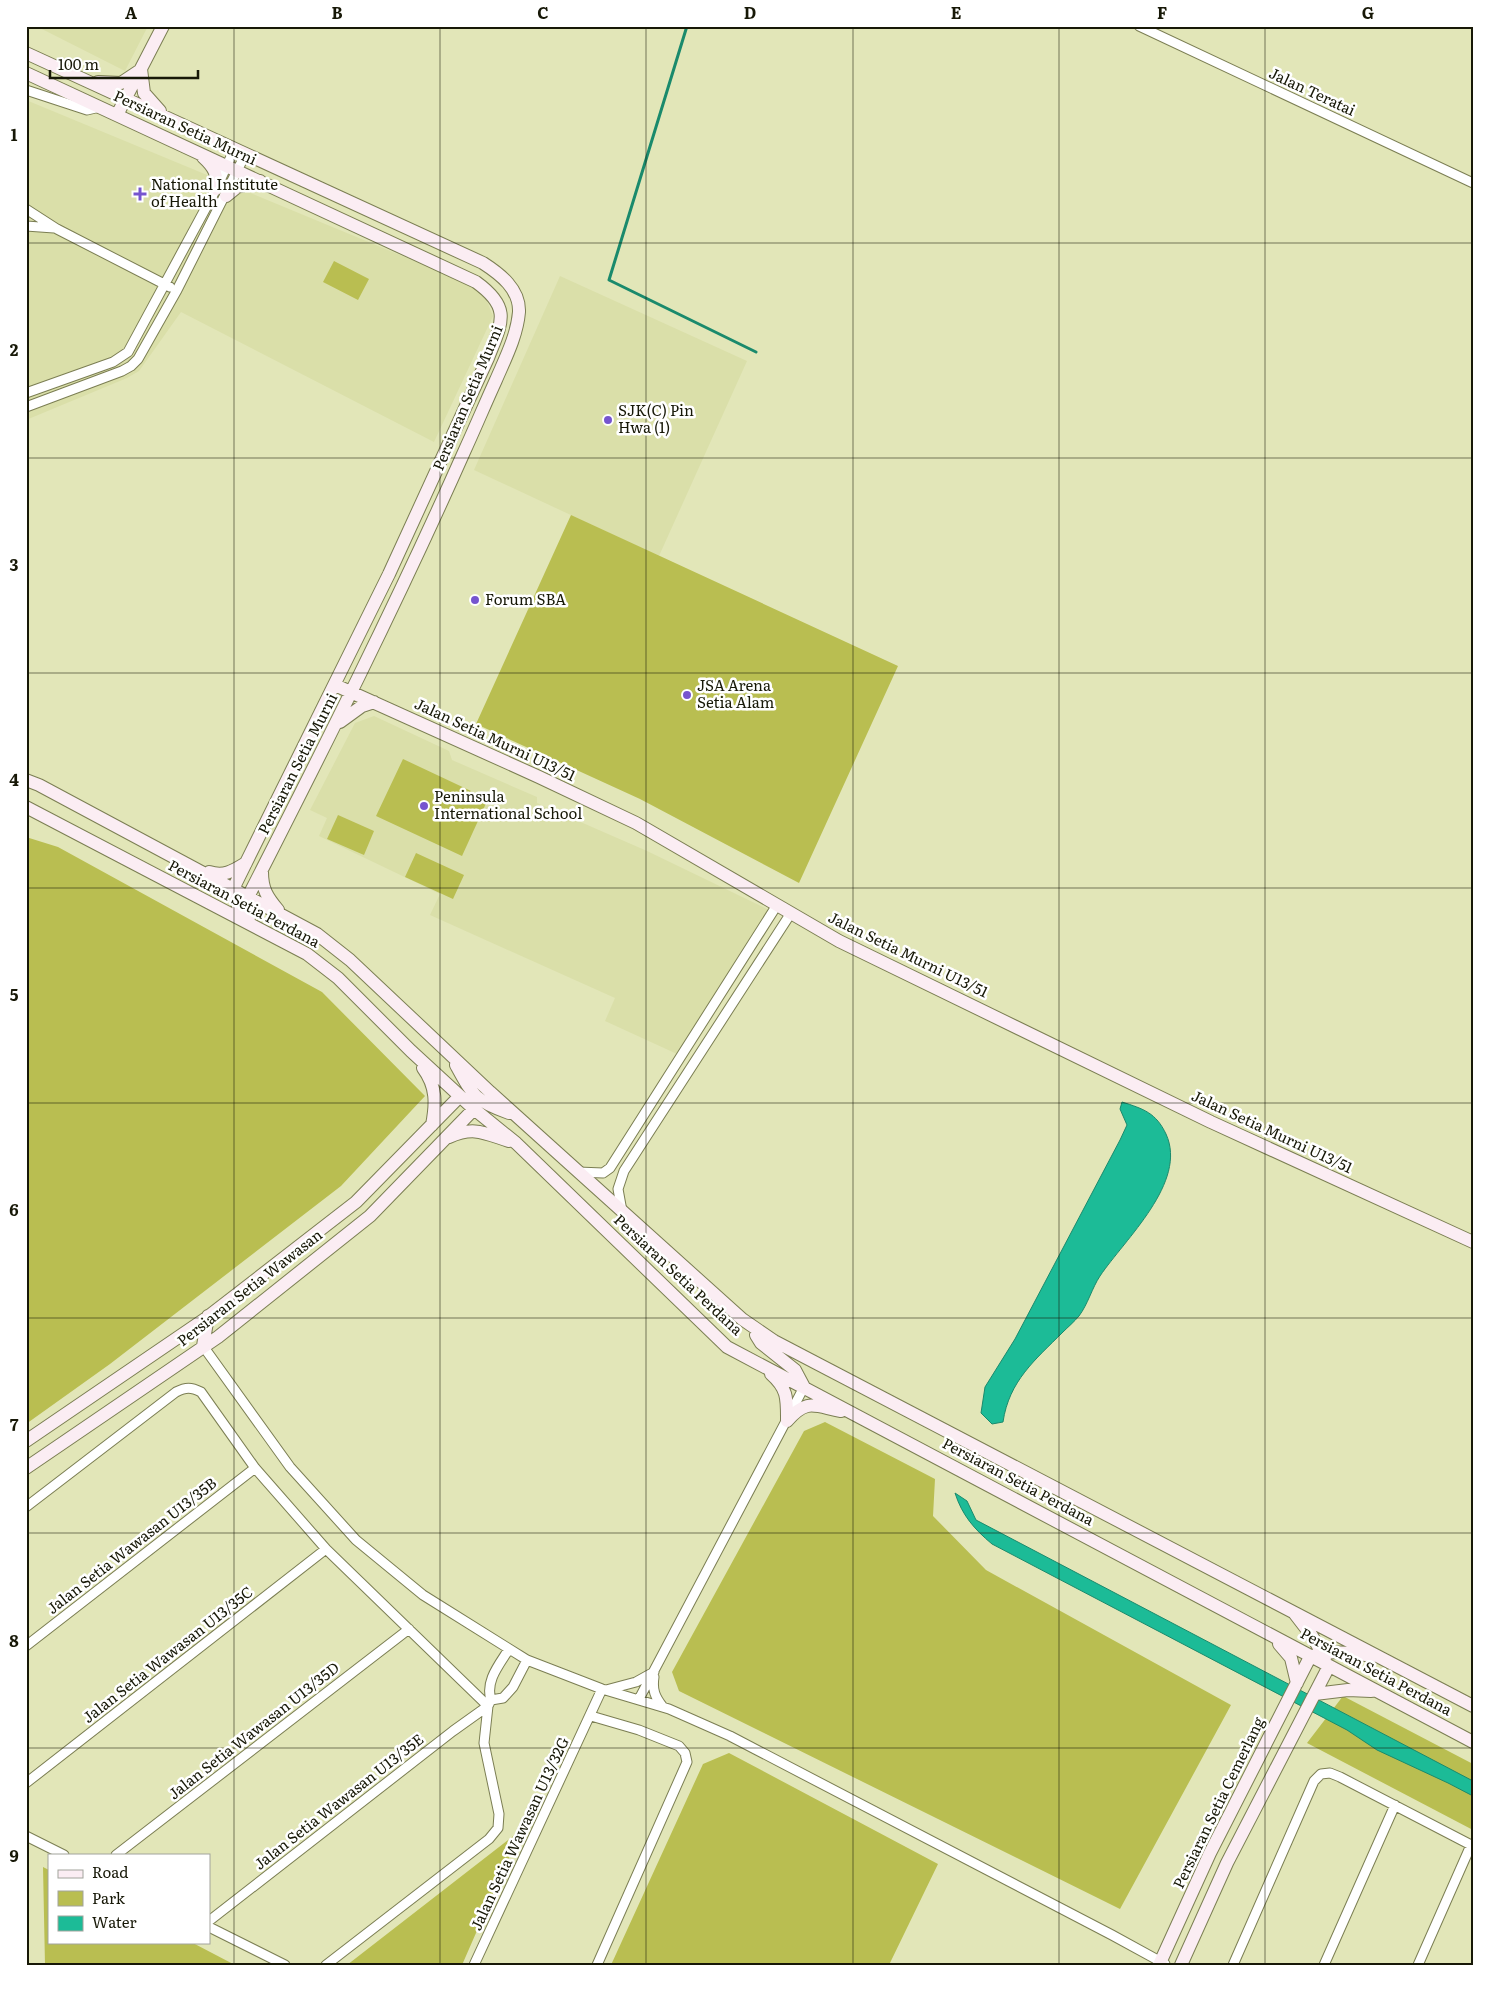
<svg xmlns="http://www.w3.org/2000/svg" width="1499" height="1991" font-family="Literata,serif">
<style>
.built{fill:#dadfa9}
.green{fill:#b9be51}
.water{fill:#1cbb97;stroke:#1a8a6c}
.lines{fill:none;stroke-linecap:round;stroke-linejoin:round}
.stream{stroke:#1a8a6c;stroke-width:3}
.street-casing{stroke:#7b7e53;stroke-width:11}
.secondary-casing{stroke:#7b7e53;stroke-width:14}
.street{stroke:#fff;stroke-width:9}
.secondary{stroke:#fbedf3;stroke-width:12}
.grid{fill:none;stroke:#171807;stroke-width:1;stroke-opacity:0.55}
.poi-dot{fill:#7655cf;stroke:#fff;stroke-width:2}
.labels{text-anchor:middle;stroke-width:5;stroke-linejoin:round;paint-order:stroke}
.street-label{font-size:15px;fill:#171807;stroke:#fff}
.poi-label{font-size:15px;fill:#171807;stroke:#fff;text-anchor:start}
.neatline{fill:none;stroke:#171807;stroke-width:2}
.grid-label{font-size:16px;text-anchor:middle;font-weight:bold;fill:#171807}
</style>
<rect width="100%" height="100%" fill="#e2e6b8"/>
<path class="built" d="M36 26H148L125 71Z
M26 100 482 289 493 316 434 442 181 312 139 371 127 378 26 420Z
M560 276 747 361 659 556 474 470Z
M374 716 449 751 452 760 537 797V803L647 851 769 910 677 1054 605 1021 615 998 430 915 440 894 319 836 327 818 310 810 355 723Z"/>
<path class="green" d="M334 261 369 279 358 300 323 282Z
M571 515 898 666 799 883 640 799 476 724Z
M403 759 488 799 462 856 376 816Z
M338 815 374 831 364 855 327 839Z
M26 837 58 847 322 992 425 1096 341 1186 110 1364 26 1424Z
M416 853 464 875 453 899 405 877Z
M825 1422 935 1479 933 1516 986 1570 1231 1705 1120 1909 679 1691 672 1672 804 1431Z
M1343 1696 1473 1764V1830L1307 1743Z
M729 1753 938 1864 889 1965H611L703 1764Z
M521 1830 462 1965H347Z
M43 1867 49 1870V1942H191L235 1965H45Z"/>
<path class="water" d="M1122 1102C1144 1109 1156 1113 1166 1134 1188 1182 1125 1239 1100 1276 1092 1288 1088 1304 1079 1316 1074 1322 1068 1327 1063 1332 1035 1360 1009 1381 1003 1422L992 1424 981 1413 985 1387 1015 1339 1120 1140 1127 1125 1120 1109Z
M955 1493 967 1501 976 1520 1473 1781V1796L1448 1783 1377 1750 1347 1730 992 1544C974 1529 962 1515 955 1493Z"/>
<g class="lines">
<path class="stream" d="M687 26 609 280 756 352"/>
<g class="street-casing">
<path id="street" d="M1139 26 1473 183
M26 90 87 110 100 107
M26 209 57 229 170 287
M26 226 54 228
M26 393 113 362 128 352 216 189 235 148
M26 407 122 371 131 366 138 359 177 290 246 153
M578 1172 603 1173 610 1168 777 905
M622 1211 618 1189 624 1171 791 913
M203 1346 290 1467 356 1540 423 1595 527 1660 602 1689 669 1709 730 1736 1112 1935 1165 1964
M26 1507 176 1392C186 1387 191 1387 201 1392L255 1468 326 1549 488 1706
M26 1646 255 1468
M654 1677C652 1690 655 1697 663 1707
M606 1690 636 1682 654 1672
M639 1699 804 1387
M491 1700 503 1698 513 1687 527 1660
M591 1716 639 1730 679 1746 685 1753 687 1762 597 1965
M26 1783 326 1549
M26 1836 64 1855
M116 1855 409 1629
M209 1921 453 1731 488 1706
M209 1927 285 1965
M326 1965 489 1839 498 1828 499 1814 484 1743 488 1706 491 1700C485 1681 499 1665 509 1649
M474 1965 602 1689
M1233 1965 1314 1781 1321 1774 1330 1773 1340 1777 1473 1846
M1324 1965 1395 1805
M1418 1965 1471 1845"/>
</g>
<g class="secondary-casing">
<path id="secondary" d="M26 53 483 263C500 274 520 289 519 312 517 336 505 359 496 380 485 404 475 428 464 452 397 603 323 750 248 897
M141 69 144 93 160 111
M26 73 476 282C512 308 502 322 488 358L389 574 233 889
M98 82 121 83 139 71
M117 115 163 26
M203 157C214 167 218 174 216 189
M226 196 237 187 260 181
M335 685 539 777 636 823 839 941 1211 1122 1473 1242
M340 722 362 706 374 702
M26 780 39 785 317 934 350 960 490 1092 742 1319 774 1341 1473 1706
M26 807 307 954 338 978 411 1051 474 1109 516 1143 727 1347 1473 1742
M209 872C224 877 233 871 246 863
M262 872C262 889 267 897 278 910
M233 889C236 902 238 910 249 918
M456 1065C473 1096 475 1101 509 1113
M423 1068C437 1087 436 1104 432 1125
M449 1137C474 1126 484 1133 509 1141
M756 1335 761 1343 795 1370 804 1387
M203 1346 208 1316
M771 1374C788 1389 787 1399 787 1421
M787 1421C807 1398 814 1406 841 1411
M26 1441 205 1319 356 1202 460 1096
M26 1468 218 1337 370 1216 474 1109
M1295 1614 1312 1636 1325 1658
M1279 1644 1291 1658 1297 1683
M1310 1657C1332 1648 1351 1654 1374 1656
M1315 1694 1348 1690 1371 1691
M1159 1965 1210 1853 1310 1657
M1181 1965 1227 1863 1329 1666"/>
</g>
<use href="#street" class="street"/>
<use href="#secondary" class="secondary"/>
</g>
<path class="grid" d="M234 26V1965M440 26V1965M646 26V1965M853 26V1965M1059 26V1965M1265 26V1965M26 243H1473M26 458H1473M26 673H1473M26 888H1473M26 1103H1473M26 1318H1473M26 1533H1473M26 1748H1473"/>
<g class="poi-dot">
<path d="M137.5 186.5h5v5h5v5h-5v5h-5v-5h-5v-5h5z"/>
<circle cx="608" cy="420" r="5"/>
<circle cx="475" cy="600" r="5"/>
<circle cx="687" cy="695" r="5"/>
<circle cx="424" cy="806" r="5"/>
</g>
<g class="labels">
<g class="street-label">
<text transform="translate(1312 92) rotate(25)" y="5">Jalan Teratai</text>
<text transform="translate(185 128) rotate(25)" y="5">Persiaran Setia Murni</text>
<text transform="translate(468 398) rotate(-67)" y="5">Persiaran Setia Murni</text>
<text transform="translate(495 740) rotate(25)" y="5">Jalan Setia Murni U13/51</text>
<text transform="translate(298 764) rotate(-63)" y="5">Persiaran Setia Murni</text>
<text transform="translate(244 904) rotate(28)" y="5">Persiaran Setia Perdana</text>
<text transform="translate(908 955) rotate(26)" y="5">Jalan Setia Murni U13/51</text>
<text transform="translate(1272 1132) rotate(25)" y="5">Jalan Setia Murni U13/51</text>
<text transform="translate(678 1275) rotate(43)" y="5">Persiaran Setia Perdana</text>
<text transform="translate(250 1288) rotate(-38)" y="5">Persiaran Setia Wawasan</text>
<text transform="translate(1018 1482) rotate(28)" y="5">Persiaran Setia Perdana</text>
<text transform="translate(132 1546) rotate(-38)" y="5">Jalan Setia Wawasan U13/35B</text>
<text transform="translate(168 1655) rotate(-38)" y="5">Jalan Setia Wawasan U13/35C</text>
<text transform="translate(1376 1672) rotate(28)" y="5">Persiaran Setia Perdana</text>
<text transform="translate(254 1731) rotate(-38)" y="5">Jalan Setia Wawasan U13/35D</text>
<text transform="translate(339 1802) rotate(-38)" y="5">Jalan Setia Wawasan U13/35E</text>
<text transform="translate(1219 1803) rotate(-64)" y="5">Persiaran Setia Cemerlang</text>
<text transform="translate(520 1834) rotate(-65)" y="5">Jalan Setia Wawasan U13/32G</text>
</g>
<g class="poi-label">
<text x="151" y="190">National Institute<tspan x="151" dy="17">of Health</tspan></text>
<text x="618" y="416">SJK(C) Pin<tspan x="618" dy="17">Hwa (1)</tspan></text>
<text x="485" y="605">Forum SBA</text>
<text x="697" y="691">JSA Arena<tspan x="697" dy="17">Setia Alam</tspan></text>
<text x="434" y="802">Peninsula<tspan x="434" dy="17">International School</tspan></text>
</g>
</g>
<rect width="1499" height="1991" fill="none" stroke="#ffffff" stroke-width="55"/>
<rect x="48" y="1854" width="162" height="90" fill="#ffffff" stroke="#a2a39c"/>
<rect x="58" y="1870" width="25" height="8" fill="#fbedf3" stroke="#a2a39c"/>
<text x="92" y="1878" font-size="15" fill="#171807">Road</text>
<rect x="58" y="1891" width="25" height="15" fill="#b9be51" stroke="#a2a39c"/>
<text x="92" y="1904" font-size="15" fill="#171807">Park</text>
<rect x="58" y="1916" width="25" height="15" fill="#1cbb97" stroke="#a2a39c"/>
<text x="92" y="1928" font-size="15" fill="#171807">Water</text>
<path d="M50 70v8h148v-8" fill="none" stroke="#171807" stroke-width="2.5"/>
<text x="58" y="70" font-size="15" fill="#171807" stroke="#ffffff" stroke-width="4" paint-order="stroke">100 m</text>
<rect x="28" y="28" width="1444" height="1936" class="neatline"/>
<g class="grid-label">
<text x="131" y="19">A</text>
<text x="337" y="19">B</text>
<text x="543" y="19">C</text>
<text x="750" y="19">D</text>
<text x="956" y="19">E</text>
<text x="1162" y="19">F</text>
<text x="1368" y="19">G</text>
<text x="14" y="141">1</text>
<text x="14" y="356">2</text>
<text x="14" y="571">3</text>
<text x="14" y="786">4</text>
<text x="14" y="1001">5</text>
<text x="14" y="1216">6</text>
<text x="14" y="1431">7</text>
<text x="14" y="1647">8</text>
<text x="14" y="1862">9</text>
</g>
</svg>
